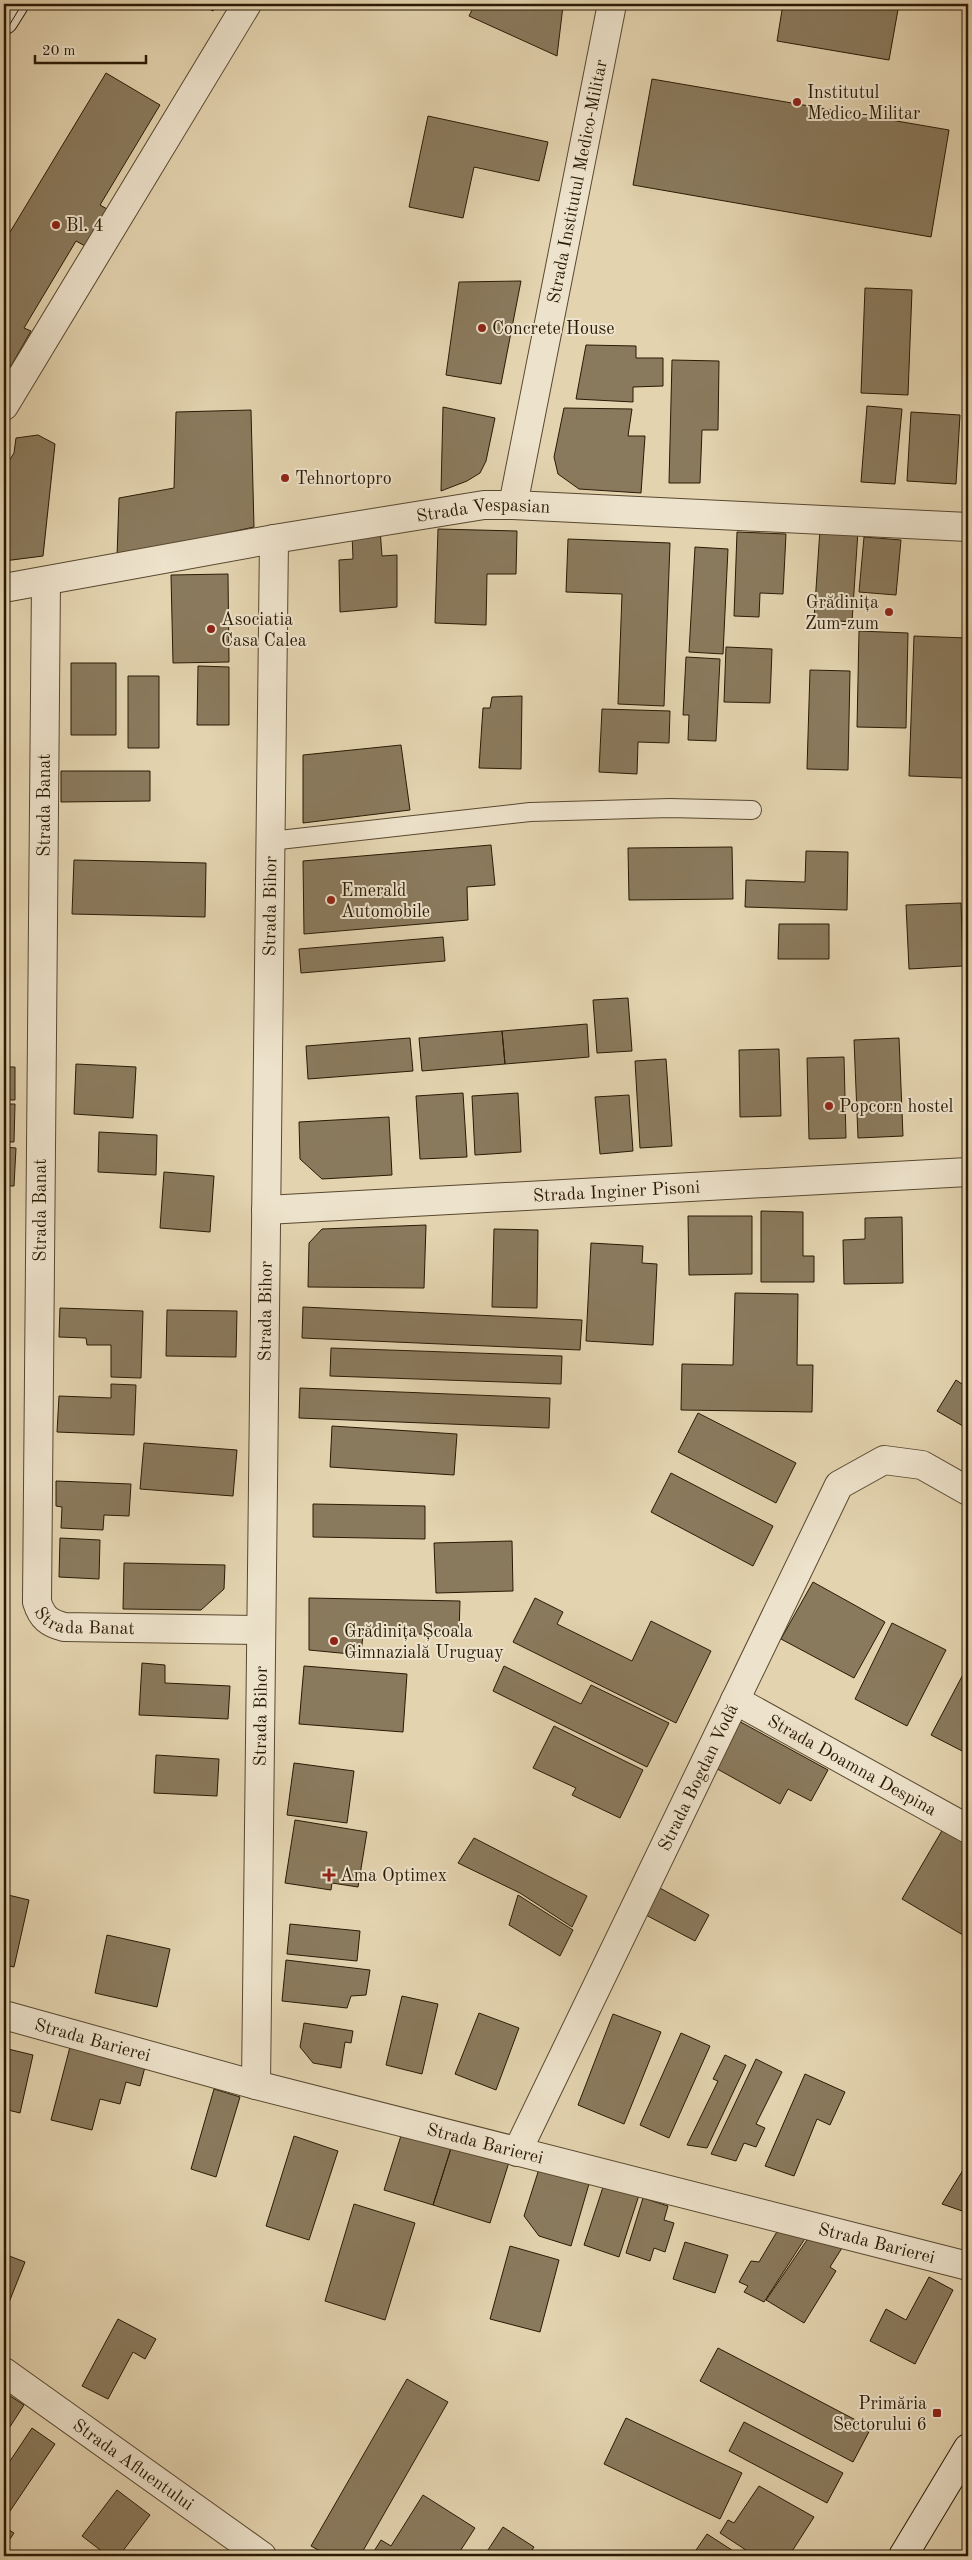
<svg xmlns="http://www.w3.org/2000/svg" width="972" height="2560" font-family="'Old Standard TT',serif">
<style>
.building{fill:#8a7a5d;stroke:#291a04}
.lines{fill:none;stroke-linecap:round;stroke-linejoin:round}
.lane-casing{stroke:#58482f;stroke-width:20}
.street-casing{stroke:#58482f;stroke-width:30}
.secondary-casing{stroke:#291a04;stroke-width:30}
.lane{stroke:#ede2cb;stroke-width:18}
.street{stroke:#ede2cb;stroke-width:28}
.secondary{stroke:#ede2cb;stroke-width:28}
.tram{stroke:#291a04;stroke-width:1}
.poi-dot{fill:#8f2418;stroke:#ede2cb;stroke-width:2}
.labels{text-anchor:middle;stroke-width:4;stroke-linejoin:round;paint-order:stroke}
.poi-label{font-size:18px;fill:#291a04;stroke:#ede2cb;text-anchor:start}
.street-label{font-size:18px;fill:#291a04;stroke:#ede2cb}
</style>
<rect width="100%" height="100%" fill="#e3d3af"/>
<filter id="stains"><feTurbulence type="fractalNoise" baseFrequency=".004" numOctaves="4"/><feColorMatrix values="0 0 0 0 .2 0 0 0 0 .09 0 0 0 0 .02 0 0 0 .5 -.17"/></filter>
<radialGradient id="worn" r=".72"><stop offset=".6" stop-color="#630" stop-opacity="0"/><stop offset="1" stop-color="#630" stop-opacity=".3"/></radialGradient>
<path class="building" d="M201 4H217L213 11Z
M475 4H558L563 6 557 56 469 16Z
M783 4H899L889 60 777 41Z
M106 73 160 105 100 205 107 209 85 246 76 241 24 328 31 331 11 366 4 361V242Z
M652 79 949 130 931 237 633 185Z
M428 116 548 142 539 181 474 167 463 218 409 207Z
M521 281 501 384 446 375 459 282Z
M865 288 912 290 908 395 861 393Z
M586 345 636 346V358H663V386L633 387V402L576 399Z
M672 360 719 361 718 430H702L700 483H669Z
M867 406 902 409 895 484 861 482Z
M443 407 495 418 486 461 480 473 467 481 441 491Z
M564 408 632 409 628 436H645L641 493 579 489 558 474 554 457Z
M251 410 254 527 117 557 119 498 174 488 176 412Z
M911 412 960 415 956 484 907 481Z
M38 435 55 444 43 556 4 561V469L14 453 16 438Z
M380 529 382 556 397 555V607L340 612 339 560 353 559 352 534Z
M438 529 517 531 516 574H487L486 625 435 623Z
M820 529 858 531 852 622 814 619Z
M737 532 786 534 783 594 760 593 759 617 734 616Z
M864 537 901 540 896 595 859 592Z
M568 539 670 543 664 706 618 704 622 594 566 592Z
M695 547 728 549 723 654 689 652Z
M228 574 229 662 173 663 171 575Z
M859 631 908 633 906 728 857 727Z
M914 636 967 638 963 778 909 776Z
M726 647 772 649 770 703 724 702Z
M686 657 720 659 716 741 688 740 689 715H683Z
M71 663H116V735H71Z
M198 666 229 667V725H197Z
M810 670 850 671 848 770 807 769Z
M128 676H159V748H128Z
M522 696 521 769 479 768 483 708H490L492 697Z
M602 709 670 711 669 743 638 742 637 774 599 772Z
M401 745 410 810 303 823V755Z
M61 771H150V801L61 802Z
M491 845 495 885 467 887 468 920 304 934 303 861Z
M732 847 733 899 629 900 628 848Z
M806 851 848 852 847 910 745 907 746 880 805 882Z
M74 860 206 863 205 917 72 914Z
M961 903 963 966 909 969 906 905Z
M779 924H829V959H778Z
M443 937 445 961 301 973 299 949Z
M628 998 632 1051 597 1053 593 1000Z
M587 1024 589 1057 505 1064 502 1031Z
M502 1031 505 1064 422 1071 419 1038Z
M410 1038 413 1071 308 1079 306 1046Z
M899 1038 903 1136 858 1138 854 1040Z
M779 1049 781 1116 740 1117 739 1050Z
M844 1057 846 1138 809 1139 807 1058Z
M666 1059 672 1146 640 1148 635 1061Z
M76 1064 136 1067 133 1118 74 1114Z
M4 1067H15V1100H4Z
M463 1093 467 1157 420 1159 416 1096Z
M518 1093 521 1152 475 1155 472 1096Z
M629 1095 633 1151 600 1154 595 1097Z
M4 1104H15L14 1142H4Z
M389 1117 392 1175 322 1179 300 1159 299 1122Z
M99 1132 157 1135 156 1175 98 1172Z
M4 1147 16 1148 14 1186H4Z
M164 1172 214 1176 210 1232 160 1228Z
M761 1211 803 1212V1256H814V1282H761Z
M688 1216H752V1274L689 1275Z
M902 1217 903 1283 844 1284 843 1240 865 1239V1218Z
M426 1225 424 1288 308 1287 309 1243 322 1229Z
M494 1229 538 1230 537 1308 492 1307Z
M591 1243 643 1246 642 1263 657 1264 653 1345 586 1341Z
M735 1293 798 1294 797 1365H813L812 1412 681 1410 682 1364 733 1365Z
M303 1307 582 1320 580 1350 302 1338Z
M60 1308 143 1311 141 1378 111 1377V1345H87L86 1338 59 1337Z
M167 1310 237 1311 236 1357 166 1356Z
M331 1348 562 1356 561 1384 330 1376Z
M956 1380 968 1388V1429L937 1411Z
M111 1384 136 1385 134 1435 57 1432 59 1396 111 1398Z
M300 1388 550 1398 549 1428 299 1418Z
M698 1413 796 1463 776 1503 678 1452Z
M332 1426 457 1434 454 1475 330 1467Z
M144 1443 237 1450 233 1496 140 1489Z
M671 1473 773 1526 753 1566 651 1512Z
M56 1481 131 1484 129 1516 104 1515 103 1530 61 1528 62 1507 56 1506Z
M313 1504 425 1506V1539L313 1537Z
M60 1538 100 1540 99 1579 59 1577Z
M512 1541 513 1591 436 1593 434 1543Z
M124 1563 225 1565 224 1589 201 1610 123 1609Z
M813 1582 885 1622 854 1678 781 1639Z
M309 1598 460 1601 459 1634H363L361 1655 309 1650Z
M535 1598 563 1612 557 1624 632 1661 651 1621 711 1651 676 1723 513 1642Z
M892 1623 946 1650 907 1726 855 1699Z
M142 1663 165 1665V1683L230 1686 228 1719 139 1715Z
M968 1665V1754L931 1735Z
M304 1666 407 1674 403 1732 299 1724Z
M504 1666 581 1704 591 1685 669 1723 647 1767 493 1691Z
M737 1720 828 1770 811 1801 788 1789 780 1804 712 1766Z
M554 1726 643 1770 620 1818 572 1795 576 1788 533 1768Z
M156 1755 219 1759 217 1796 154 1793Z
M294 1763 354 1771 347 1823 287 1815Z
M295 1820 367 1832 358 1887 332 1883 331 1890 285 1883Z
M947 1822 968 1834V1938L902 1899Z
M474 1838 587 1896 572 1927 520 1893 458 1863Z
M658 1887 709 1915 695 1941 644 1914Z
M4 1894 29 1900 14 1967 4 1965Z
M518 1895 573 1930 560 1956 509 1925Z
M290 1924 360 1931 357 1961 287 1954Z
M107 1935 170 1949 157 2007 95 1993Z
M286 1960 370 1970 366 1995 351 1996 347 2008 282 2001Z
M402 1996 438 2004 422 2074 386 2065Z
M479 2013 519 2028 496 2090 455 2074Z
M613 2014 661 2032 624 2124 578 2105Z
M304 2023 353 2031 351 2043 345 2042 341 2068 313 2063 300 2047Z
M681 2033 710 2046 669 2138 640 2125Z
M70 2047 145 2067 140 2086 126 2082 120 2104 100 2099 92 2130 51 2120Z
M4 2048 33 2055 20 2113 4 2109Z
M725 2055 746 2065 707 2148 687 2145 718 2081 713 2079Z
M756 2059 782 2072 756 2124 765 2128 756 2147 744 2143 736 2161 711 2154Z
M805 2074 845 2092 830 2125 817 2119 794 2176 765 2166Z
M214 2089 240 2097 216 2177 191 2169Z
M404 2126 453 2142 433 2205 384 2190Z
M294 2136 338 2151 309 2240 266 2226Z
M453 2142 510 2159 490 2223 433 2205Z
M968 2162V2213L942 2204Z
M539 2169 589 2184 571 2246 539 2236 524 2216Z
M605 2181 640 2192 619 2257 584 2245Z
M643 2198 668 2206 664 2220 674 2223 665 2252 654 2248 650 2261 626 2253Z
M354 2204 415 2223 385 2320 325 2301Z
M778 2230 806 2237 764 2302 744 2292 748 2286 739 2282 751 2261 759 2262Z
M809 2237 842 2248 830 2267 836 2271 804 2323 766 2300Z
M685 2242 728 2255 715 2293 673 2279Z
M510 2246 559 2260 540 2332 490 2319Z
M4 2254 25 2262 4 2315Z
M929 2277 953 2290 915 2364 870 2341 886 2309 906 2320Z
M118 2319 156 2339 145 2359 133 2352 108 2399 82 2386Z
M718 2348 871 2428 853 2462 700 2381Z
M407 2379 448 2402 360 2556H329L311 2546Z
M4 2392 24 2405 4 2436Z
M626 2418 742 2473 720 2519 604 2464Z
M744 2422 843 2473 827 2503 729 2451Z
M32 2428 55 2444 4 2520V2470Z
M759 2486 814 2517 789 2556H755L720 2533 728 2520 734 2523Z
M117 2490 150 2515 119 2556H108L82 2536Z
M423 2495 475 2528 457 2556H371L381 2540 391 2546Z
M4 2527 14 2533 4 2548Z
M503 2527 534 2547 528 2556H484Z
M707 2534 741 2556H692Z"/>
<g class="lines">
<g class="lane-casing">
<path id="lane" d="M270 841 530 812 670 808 752 810"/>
</g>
<g class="street-casing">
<g id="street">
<path d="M4 406 247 4"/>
<path id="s1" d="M513 505 612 4"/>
<path id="s2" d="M46 581 37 1602C42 1618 49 1623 64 1627L261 1630"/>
<path id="s3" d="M4 588 274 539 484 505H513L968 527"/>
<path id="s4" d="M266 1210 968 1172"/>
<path id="s5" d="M735 1700 968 1829"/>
<path id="s6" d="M4 2015 256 2085 968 2266"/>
<path id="s7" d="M256 2085 274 539"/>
<path id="s8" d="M517 2152 839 1485 884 1460 922 1465 968 1491"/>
<path id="s9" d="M4 2372 262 2556"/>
</g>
</g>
<g class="secondary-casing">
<path id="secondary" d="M4 20 14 4
M903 2556 968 2448"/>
</g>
<use href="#lane" class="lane"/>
<use href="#street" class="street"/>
<use href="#secondary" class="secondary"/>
<path class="tram" d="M4 34 22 4"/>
</g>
<g class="poi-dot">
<circle cx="797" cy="102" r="5"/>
<circle cx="56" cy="225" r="5"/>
<circle cx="482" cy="328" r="5"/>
<circle cx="285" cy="478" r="5"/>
<circle cx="889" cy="612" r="5"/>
<circle cx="211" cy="629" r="5"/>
<circle cx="331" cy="900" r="5"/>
<circle cx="829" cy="1106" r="5"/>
<circle cx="334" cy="1641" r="5"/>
<path d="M326.5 1867.5h5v5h5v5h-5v5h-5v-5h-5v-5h5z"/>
<rect x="932" y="2408" width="10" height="10" rx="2.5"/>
</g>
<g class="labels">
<g class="poi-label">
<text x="807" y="98">Institutul<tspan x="807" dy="21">Medico-Militar</tspan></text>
<text x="66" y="231">Bl. 4</text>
<text x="492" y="334">Concrete House</text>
<text x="295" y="484">Tehnortopro</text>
<text x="879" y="608" text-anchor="end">Grădinița<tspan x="879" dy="21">Zum-zum</tspan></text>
<text x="221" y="625">Asociatia<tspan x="221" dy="21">Casa Calea</tspan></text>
<text x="341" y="896">Emerald<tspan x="341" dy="21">Automobile</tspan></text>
<text x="839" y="1112">Popcorn hostel</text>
<text x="344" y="1637">Grădinița Școala<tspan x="344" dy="21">Gimnazială Uruguay</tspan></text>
<text x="340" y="1881">Ama Optimex</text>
<text x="927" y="2409" text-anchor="end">Primăria<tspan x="927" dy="21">Sectorului 6</tspan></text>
</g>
<g class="street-label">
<text dy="6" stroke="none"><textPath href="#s1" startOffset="330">Strada Institutul Medico-Militar</textPath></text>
<text dy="6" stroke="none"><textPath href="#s3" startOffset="486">Strada Vespasian</textPath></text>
<text transform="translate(44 805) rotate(-90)" y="6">Strada Banat</text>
<text dy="6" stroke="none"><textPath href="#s7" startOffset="1179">Strada Bihor</textPath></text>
<text dy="6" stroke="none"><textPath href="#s4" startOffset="351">Strada Inginer Pisoni</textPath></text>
<text transform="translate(40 1210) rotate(-90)" y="6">Strada Banat</text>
<text dy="6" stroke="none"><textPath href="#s7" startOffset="774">Strada Bihor</textPath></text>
<text dy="6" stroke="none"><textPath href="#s2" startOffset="1079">Strada Banat</textPath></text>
<text dy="6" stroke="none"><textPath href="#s7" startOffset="369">Strada Bihor</textPath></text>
<text dy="6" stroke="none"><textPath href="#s5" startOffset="134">Strada Doamna Despina</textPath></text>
<text dy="6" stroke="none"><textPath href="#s8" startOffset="416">Strada Bogdan Vodă</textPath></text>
<text dy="6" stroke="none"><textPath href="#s6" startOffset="92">Strada Barierei</textPath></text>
<text dy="6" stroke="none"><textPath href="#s6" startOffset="498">Strada Barierei</textPath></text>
<text dy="6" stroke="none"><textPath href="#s6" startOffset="902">Strada Barierei</textPath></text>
<text dy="6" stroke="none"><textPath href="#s9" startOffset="159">Strada Afluentului</textPath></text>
</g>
</g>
<rect width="972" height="2560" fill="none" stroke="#e3d3af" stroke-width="20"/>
<rect x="5" y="5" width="962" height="2550" fill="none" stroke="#291a04" stroke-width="2.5"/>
<rect x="10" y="10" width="952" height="2540" fill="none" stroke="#291a04"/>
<path d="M35 55v8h111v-8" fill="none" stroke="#291a04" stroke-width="2.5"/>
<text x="42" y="55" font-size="15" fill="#291a04" stroke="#ede2cb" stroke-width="4" paint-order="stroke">20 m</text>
<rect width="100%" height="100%" filter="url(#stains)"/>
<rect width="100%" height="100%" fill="url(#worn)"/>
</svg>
